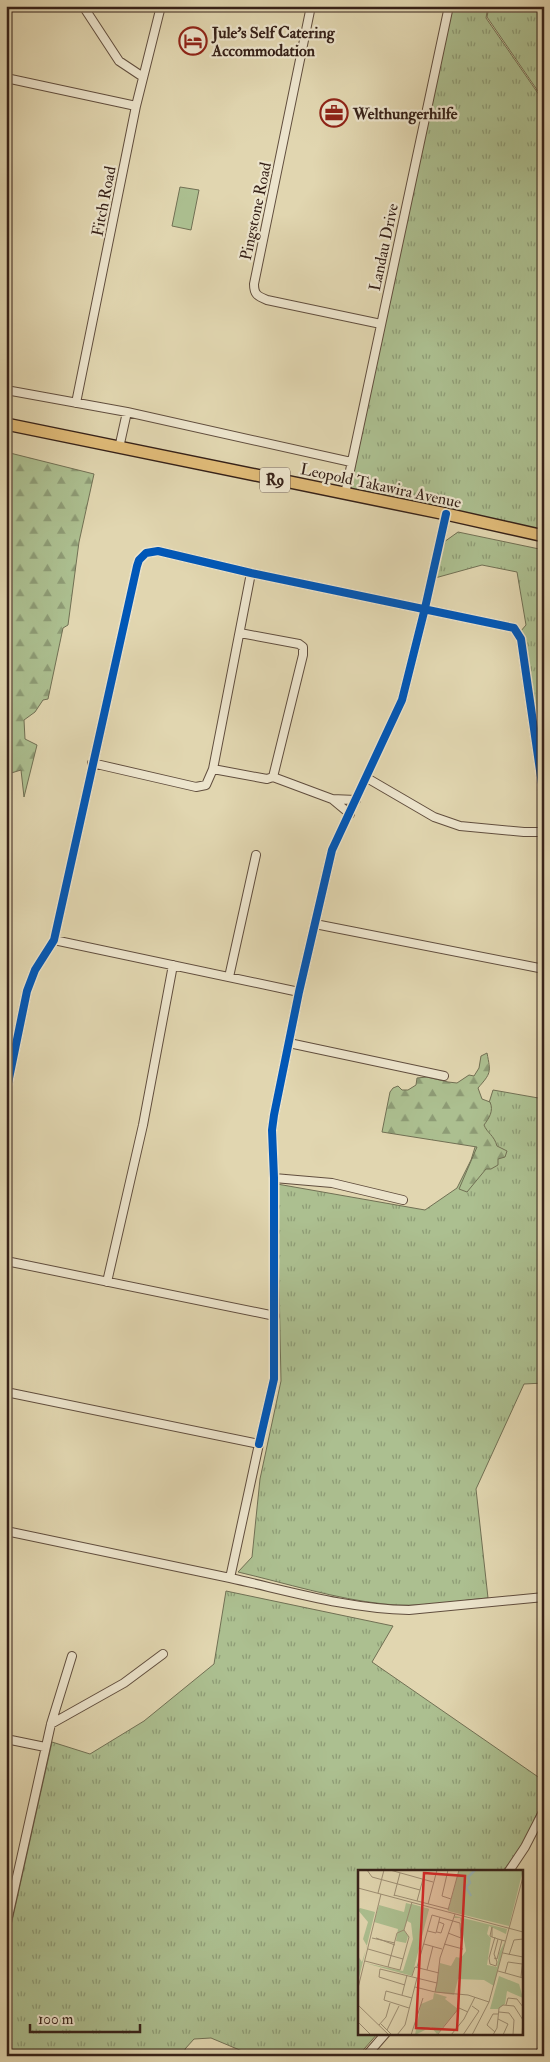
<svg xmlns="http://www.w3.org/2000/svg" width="550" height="2062" font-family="'IM FELL Double Pica',serif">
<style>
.grass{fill:url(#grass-tufts);stroke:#717054}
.forest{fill:url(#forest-firs);stroke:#717054}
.pitch{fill:#acbf90;stroke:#717054}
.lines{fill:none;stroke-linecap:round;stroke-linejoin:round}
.minor-casing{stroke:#614e3e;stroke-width:10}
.highway-casing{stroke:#362118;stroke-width:14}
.minor{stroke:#ece4cc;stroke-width:8}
.highway{stroke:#e0bb78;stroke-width:11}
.cycleway-casing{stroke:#ece4cc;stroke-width:11}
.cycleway{stroke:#0057b8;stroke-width:8}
.labels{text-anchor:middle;stroke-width:4.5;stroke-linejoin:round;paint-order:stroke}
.shield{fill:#ece4cc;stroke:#6d5c4e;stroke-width:1}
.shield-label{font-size:15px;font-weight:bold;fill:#362118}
.poi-label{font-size:16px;font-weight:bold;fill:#362118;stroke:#ece4cc;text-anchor:start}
.street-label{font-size:16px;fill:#362118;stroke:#ece4cc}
.inset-river{fill:none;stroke:#99b6b7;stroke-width:2.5}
.inset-road{fill:none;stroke:#9d8e73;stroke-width:1}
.view{fill:#d62828;fill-opacity:0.15;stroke:#d62828;stroke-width:2.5}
.inset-edge{fill:none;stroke:#362118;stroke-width:2.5}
</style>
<defs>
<pattern id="grass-tufts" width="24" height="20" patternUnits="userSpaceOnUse" patternTransform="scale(1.25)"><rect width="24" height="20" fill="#acbf90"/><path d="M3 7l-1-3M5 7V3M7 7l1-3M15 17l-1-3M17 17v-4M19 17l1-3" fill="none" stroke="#8d9b75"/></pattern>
<pattern id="forest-firs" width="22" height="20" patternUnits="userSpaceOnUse" patternTransform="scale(1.25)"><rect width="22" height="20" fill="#acbf90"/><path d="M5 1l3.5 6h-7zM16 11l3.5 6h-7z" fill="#8d9b75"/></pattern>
</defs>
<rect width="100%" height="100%" fill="#e1d6b0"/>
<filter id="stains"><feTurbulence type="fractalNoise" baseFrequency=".004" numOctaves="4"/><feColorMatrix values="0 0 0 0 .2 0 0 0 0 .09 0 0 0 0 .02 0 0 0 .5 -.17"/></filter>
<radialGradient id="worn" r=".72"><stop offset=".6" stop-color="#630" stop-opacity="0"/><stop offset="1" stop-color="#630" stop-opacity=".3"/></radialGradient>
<path class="grass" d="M451 6H488L486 18 544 102V532L350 490Z
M489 6H544V100L487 17Z
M458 532 544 550V786L520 632 526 625 517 572 482 565 435 578 444 542Z
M493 1090 544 1099V1383L524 1384 476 1489 488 1598C454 1601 418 1608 384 1604 336 1599 285 1583 238 1572L252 1557 260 1479 281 1381 277 1184 425 1210 457 1188 471 1160Z
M226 1591 393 1626 372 1662 544 1781V1799L522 1846 503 1871H359V2033H378L358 2056H254L211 2038 194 2039 185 2049 186 2056H6V1948L52 1742 90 1754 144 1721 214 1664Z"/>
<path class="forest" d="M6 452 94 474 79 542 68 625 63 628 48 699 43 700 35 712 24 720 25 739 37 745 24 797 21 770 8 774 6 776Z
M487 1053C491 1073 491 1073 478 1088L482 1099 490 1102C494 1111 489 1118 484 1125 487 1133 494 1135 497 1146L507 1151 505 1157 498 1159V1165L491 1169H486L467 1192 459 1189 477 1147 382 1132 390 1092 393 1088 398 1086 402 1090H408L416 1085 417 1078 427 1077 448 1082 457 1083 469 1075 474 1076 479 1068 481 1056Z"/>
<path class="pitch" d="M180 187 199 190 191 230 172 226Z"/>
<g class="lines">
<g class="minor-casing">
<path id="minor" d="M83 6 119 61 143 77
M311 6 254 284C254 294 257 296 267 300L381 324
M6 78 136 106
M6 390 127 412 351 462
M76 403 136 106 161 6
M119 448 127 412
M345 494 449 6
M92 763 196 787 206 785 213 769 251 573
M213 769 267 779 273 777 303 655V647L299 644 240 633
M273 777 332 799 356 800
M367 778 434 817 460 826 524 832H539L544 830
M332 799 350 814
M315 924 544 969
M54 940 299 992
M229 977 256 855
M289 1043 444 1076
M6 1093 27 991 35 970 54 940 137 566 139 560 146 553 158 551 251 573 514 628 521 639 544 798
M274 1178 332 1183 403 1200
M6 1261 275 1316
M107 1282 143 1125 173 965
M6 1392 259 1444 230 1578 6 1531
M259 1444 274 1379V1178L272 1130 274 1115 299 992 332 850 402 700 425 608 446 514
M230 1578C289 1591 349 1609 409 1610L544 1597
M51 1724 124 1683 163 1654
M6 1739 45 1747
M509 1871 525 1847 544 1810
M6 1926 51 1724 72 1656
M366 2056 386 2033
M537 2056 544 2048"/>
</g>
<g class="highway-casing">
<path id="highway" d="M6 424 446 514 544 536"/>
</g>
<use href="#minor" class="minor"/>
<use href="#highway" class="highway"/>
<g class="cycleway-casing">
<path id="cycleway" d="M6 1093 27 991 35 970 54 940 137 566 139 560 146 553 158 551 251 573 514 628 521 639 544 798
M259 1444 274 1379V1178L272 1130 274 1115 299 992 332 850 402 700 425 608 446 514"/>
</g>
<use href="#cycleway" class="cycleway"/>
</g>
<defs>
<g id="hotel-ring" transform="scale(1.4375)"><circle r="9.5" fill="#ece4cc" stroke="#8f2418" stroke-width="1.5"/><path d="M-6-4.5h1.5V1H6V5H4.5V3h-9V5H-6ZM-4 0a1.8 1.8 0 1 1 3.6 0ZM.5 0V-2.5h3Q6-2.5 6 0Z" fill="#8f2418"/></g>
<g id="office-ring" transform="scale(1.4375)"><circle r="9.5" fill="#ece4cc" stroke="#8f2418" stroke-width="1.5"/><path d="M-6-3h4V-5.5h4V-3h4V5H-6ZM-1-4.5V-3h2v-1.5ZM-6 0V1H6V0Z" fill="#8f2418"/></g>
</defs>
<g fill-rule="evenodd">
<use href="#hotel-ring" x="193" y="41"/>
<use href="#office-ring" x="334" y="113"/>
</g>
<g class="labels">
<rect class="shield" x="260" y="467.5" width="30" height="25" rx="4"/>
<g class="shield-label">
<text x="275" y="485">R9</text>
</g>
<g class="poi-label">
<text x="212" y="38">Jule's Self Catering<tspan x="212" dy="18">Accommodation</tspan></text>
<text x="353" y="119">Welthungerhilfe</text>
</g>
<g class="street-label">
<text transform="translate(103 201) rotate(-79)" y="6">Fitch Road</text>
<text transform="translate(255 211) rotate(-78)" y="6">Pingstone Road</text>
<text transform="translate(383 247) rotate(-78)" y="6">Landau Drive</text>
<text transform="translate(381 485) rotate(12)" y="6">Leopold Takawira Avenue</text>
</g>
</g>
<g transform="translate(358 1870)">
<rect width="165" height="165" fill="#e1d6b0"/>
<path d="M101 0H165L151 56 90 41ZM48 33 71 39 54 106 7 93 45 101 55 69 53 53 49 51 46 60 50 66 48 73 38 71 40 59 16 52 21 35 46 42ZM97 46 149 59 148 64 131 56 129 64 133 68 129 95 139 97 141 83 147 71 136 116 126 110 100 109 96 125 77 122 82 93 93 96 98 87 103 88 108 81 102 48H96ZM141 106 161 114 165 128 149 121 147 134 140 139H132ZM76 123 89 127 87 129 100 139 79 164 73 157 57 165 63 134 75 129Z" fill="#acbf90"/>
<path d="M54 34 71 39 59 71 55 69 54 51 50 50 51 44V48L55 47ZM2 38 17 42 0 112V86L4 92 9 76 5 69 10 52 0 40Z" fill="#acbf90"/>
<path class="inset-river" d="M113 26 108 17 112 13 110 7 117 0"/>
<path class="inset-road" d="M9 0 14 7 62 20M32 0 75 12M90 0 84 26 93 29M0 18 165 62M20 23 26 0M36 25 90 39M36 26 42 3M59 31 65 9M70 34 79 0M90 40 101 0M46 60 54 32M70 61 78 63 82 47M79 62 83 63 86 54 81 52M134 67V57L132 66 134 67 140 69 147 71M137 67 131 88 132 94 138 96 139 92M14 68 37 73M18 68 37 75M66 74 84 79M86 74 105 79M10 79 45 89M145 83 165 87M151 85 156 70 165 69M136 88 139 89 144 70M7 91 30 97 42 100 51 67 46 60 39 63 30 97M139 92 136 84 140 69M59 97 74 45 102 53 103 68 90 63M69 100 75 76M140 101 165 108M147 103 150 92 164 94M54 106 57 97 81 103M163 107 165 87M79 113 82 88 97 44M47 115 21 107 22 99 79 113 77 122 57 117M0 118 23 24M77 122 110 125 131 132M44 125 49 105M0 135 31 165M148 135 150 128 159 129 165 137M51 138 26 130 28 121 54 128M141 142 151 143 156 150 155 165M140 149 150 154 145 165M1 153 13 165M23 154 34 165M21 155 28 147 32 133M29 160 41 136M137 162 129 155 135 144H140M39 165 47 155 59 108M53 165 65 128M79 165 101 138 110 142M93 165 106 149 117 127M105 165 121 141 114 136M114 165 131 132 165 7M135 165 139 158 141 138 145 135 156 136 165 150 164 165"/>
<path class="view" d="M66 3 107 6 99 160 58 158Z"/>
<rect width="165" height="165" class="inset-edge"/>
</g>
<rect width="550" height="2062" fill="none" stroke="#e1d6b0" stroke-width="25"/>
<rect x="8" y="8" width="535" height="2047" fill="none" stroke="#362118" stroke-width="2.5"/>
<rect x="12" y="12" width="525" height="2037" fill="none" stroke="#362118"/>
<path d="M30 2024v8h110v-8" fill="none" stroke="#362118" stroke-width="2.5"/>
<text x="38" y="2024" font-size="15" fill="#362118" stroke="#ece4cc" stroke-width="4" paint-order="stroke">100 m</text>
<rect width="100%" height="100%" filter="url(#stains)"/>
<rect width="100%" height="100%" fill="url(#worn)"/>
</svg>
